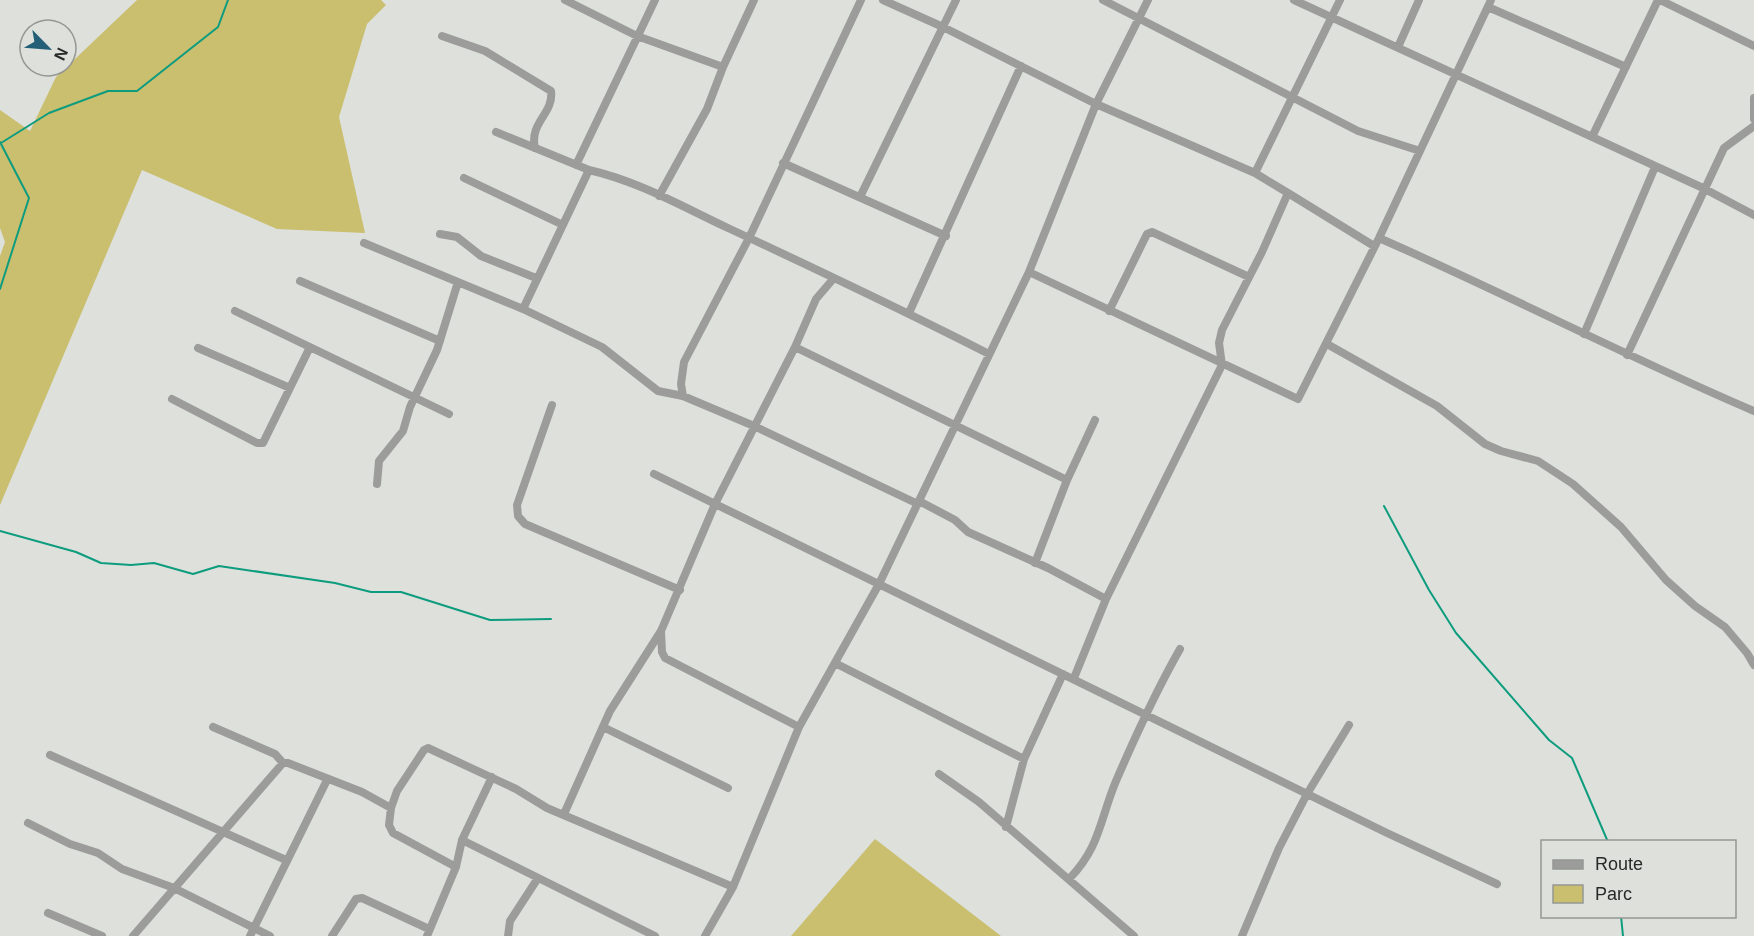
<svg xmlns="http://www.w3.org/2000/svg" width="1754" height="936" font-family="Arial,sans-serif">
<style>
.green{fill:#cabe6f}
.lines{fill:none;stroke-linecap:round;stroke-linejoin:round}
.stream{stroke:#0d9c7e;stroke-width:2}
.minor{stroke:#9c9d9a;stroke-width:8}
</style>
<rect width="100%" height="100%" fill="#dde0db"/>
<path class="green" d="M137 0H381L386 5 367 24 339 117 365 233 277 229 142 170 0 505V256L5 242 0 228V110L30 131 56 77Z
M875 839 1001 936H791Z"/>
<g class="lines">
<path class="stream" d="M0 142 29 198 0 289
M1 143 49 113 108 91H137L218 27 228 0
M1384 506 1429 590 1456 633 1549 740 1572 758 1608 842
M0 531 76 552 101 563 131 565 154 563 193 574 219 566 335 583 371 592H401L490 620 551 619
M1621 916 1623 936"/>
<path class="minor" d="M565 0 637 36 723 67
M1103 0 1358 131 1420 151
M1148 0 1096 104 1255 173
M1294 0 1703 188 1754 215
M1660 0 1754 46
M1488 7 1626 67
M442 36 485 51 551 91C554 114 529 122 535 148
M1398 47 1419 0
M1754 98V119
M496 132 589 170 523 309
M1592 137 1658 0
M783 163 946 236
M576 165 655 0
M589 170C638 181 683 207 728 228 816 269 903 310 989 354
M464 178 563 225
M1288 193 1374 246
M659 196 707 109 723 67 754 0
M860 197 956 0
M440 234 457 237 481 256 536 278
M1379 238C1505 293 1627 357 1754 411
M364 243 523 309 602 347 658 391 683 396 754 426 918 504
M1029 272 1298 399 1379 238 1491 0
M300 281 440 341
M235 311 449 414
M1109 311 1147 234 1152 232 1249 277
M909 313 1021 66
M1584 334 1655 167
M1327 344 1437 406 1485 444 1501 451 1538 461 1573 484 1621 527 1666 580 1695 606 1725 627 1747 653 1754 665
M795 347 1067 480 1035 563
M198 348 290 388
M1627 355 1724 148 1754 126
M683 396 681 384 684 362 749 238 861 0
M172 399 257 443H263L310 347
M552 405 517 505 518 516 525 524 680 590
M654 474 1387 833 1497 884
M1067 480 1095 420
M377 484 379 461 403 431 410 407 437 350 458 282
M919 501 955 520 968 532 1048 568 1106 599
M661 631 662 652 665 658 799 727
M835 663 1024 759
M1074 678 1106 599 1222 365 1219 343 1222 330 1262 252 1288 193 1255 173 1340 0
M213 727 275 754 283 763
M603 727 728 788
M50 755 286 860
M939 774 979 802 1134 936
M391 808 389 825 393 833 456 867 462 840 655 936
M564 814 610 711 661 631 715 504 795 347 816 299 834 278
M28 823 70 844 98 853 122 869 174 888 270 936
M1006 827 1024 759 1063 674
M462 840 492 777
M1069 879C1100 848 1100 819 1116 781 1135 737 1156 691 1180 649
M48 913 102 936
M133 936 283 763H288L362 792 391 808 397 791 424 750 428 748 516 789 547 808 733 887
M250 936 327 780
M332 936 356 899 362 898 429 929
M427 936 456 867
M508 936 510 921 538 878
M705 936 733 887 799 727 879 584 1029 272 1096 104 943 27 883 0
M1242 936 1279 848 1307 794 1349 725"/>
</g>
<rect x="1541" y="840" width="195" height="78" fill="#dde0db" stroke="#959793" stroke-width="1.5"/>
<rect x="1553" y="860" width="30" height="9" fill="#9c9d9a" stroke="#959793" stroke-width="1.5"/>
<text x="1595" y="870" font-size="18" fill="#292a28">Route</text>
<rect x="1553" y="885" width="30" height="18" fill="#cabe6f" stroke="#959793" stroke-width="1.5"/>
<text x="1595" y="900" font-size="18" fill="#292a28">Parc</text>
<g transform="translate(48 48) rotate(115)"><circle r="28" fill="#dde0db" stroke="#959793" stroke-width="1.5"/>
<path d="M0-4.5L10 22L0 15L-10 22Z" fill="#236078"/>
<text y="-9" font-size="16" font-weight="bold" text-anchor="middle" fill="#292a28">N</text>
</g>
</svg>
